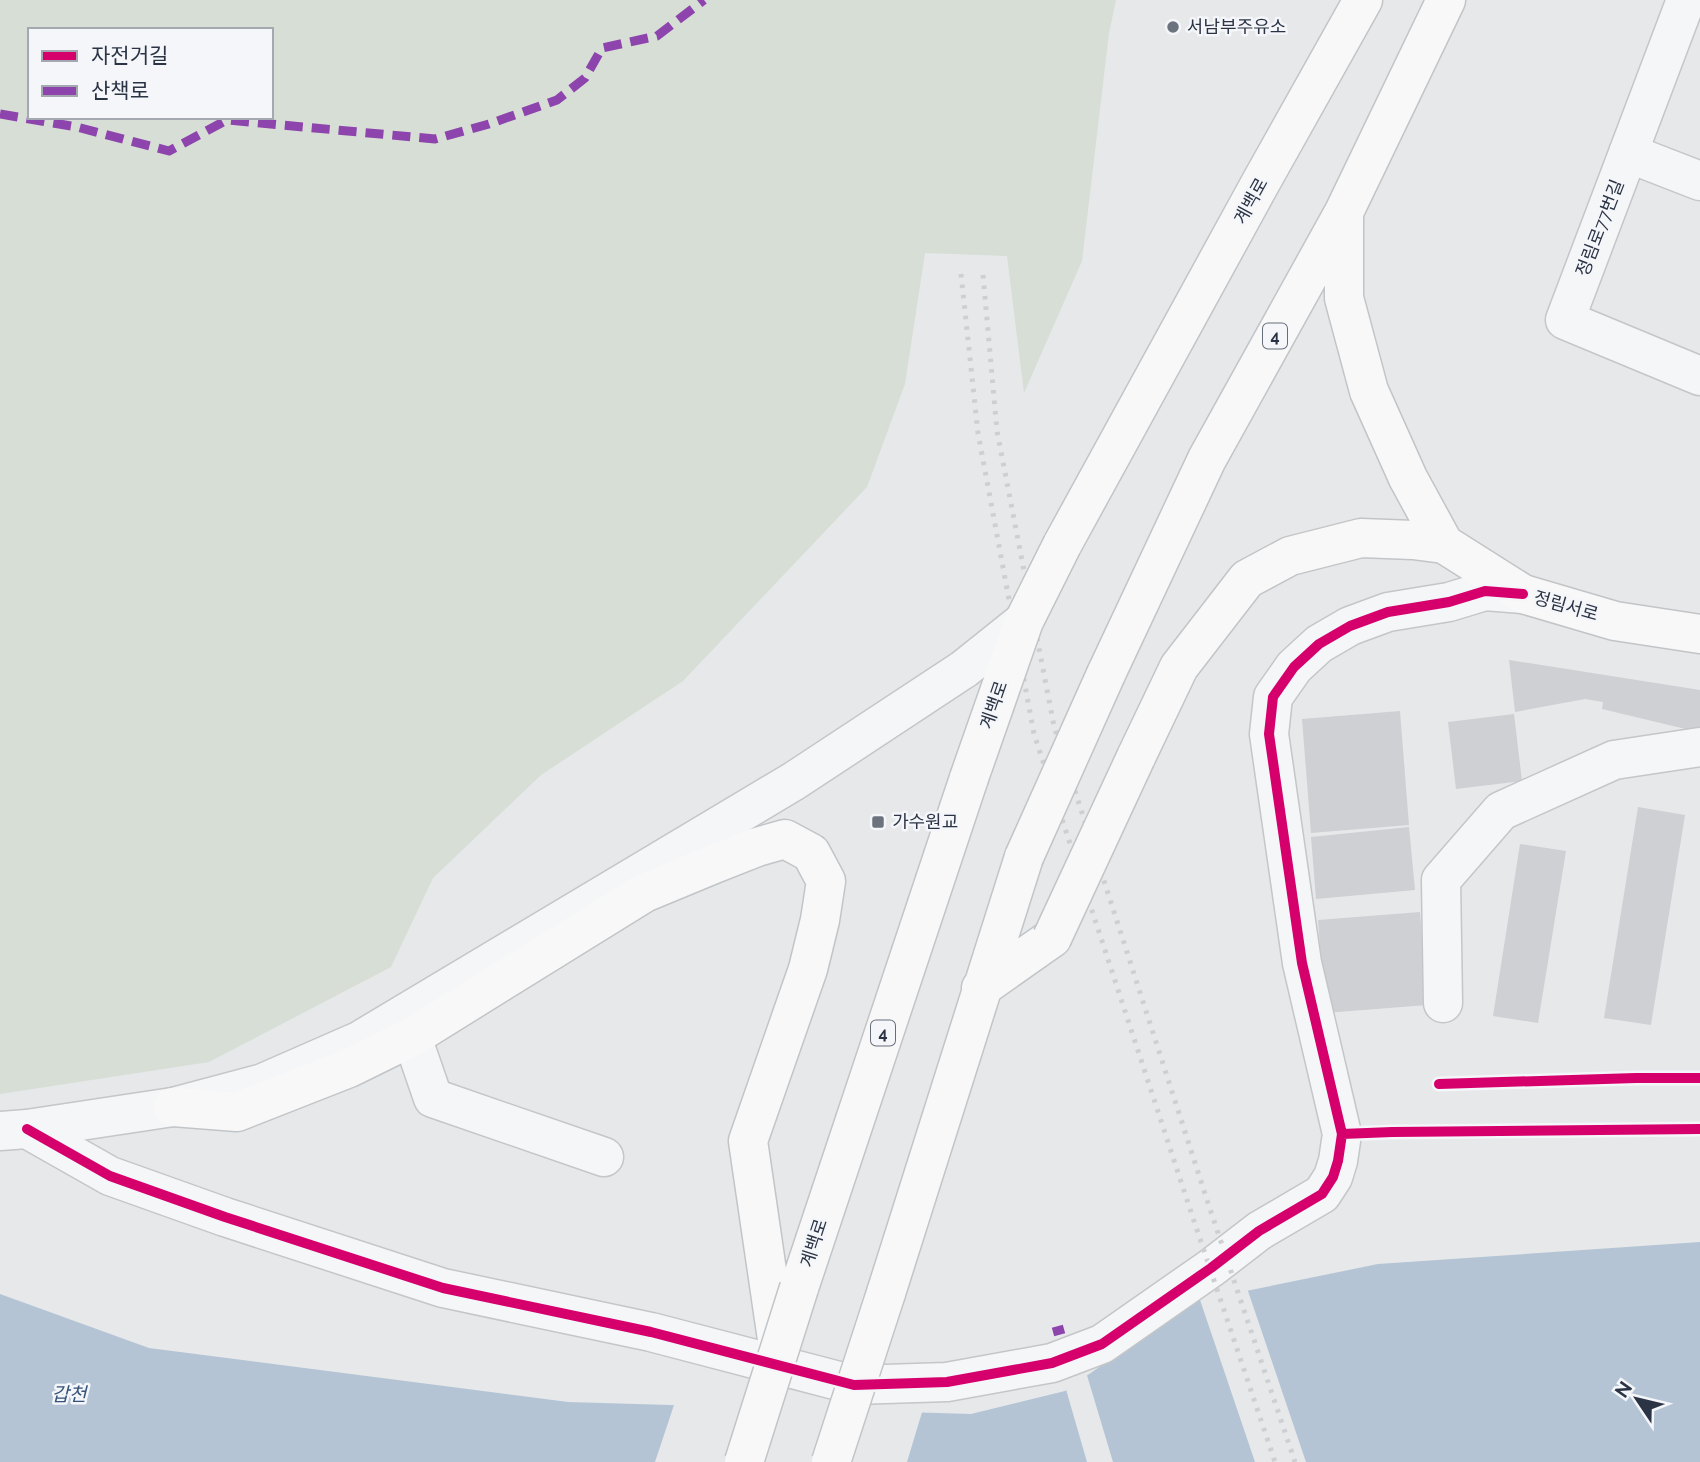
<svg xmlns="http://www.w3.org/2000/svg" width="1700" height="1462" font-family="Raleway,'Noto Sans KR',sans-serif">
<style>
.green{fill:#d6ded6;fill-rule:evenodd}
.water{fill:#b4c4d5}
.pier{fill:#e6e8ea}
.building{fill:#ced0d3}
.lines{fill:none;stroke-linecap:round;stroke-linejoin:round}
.minor-casing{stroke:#c4c6c8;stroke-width:41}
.major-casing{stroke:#c2c5c8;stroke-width:41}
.minor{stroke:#f5f6f7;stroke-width:38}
.major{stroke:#f8f8f8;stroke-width:38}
.rail{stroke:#cecfd2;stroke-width:5;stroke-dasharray:3.5 7;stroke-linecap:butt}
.minor-bridge-casing{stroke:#c4c6c8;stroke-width:41;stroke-linecap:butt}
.major-bridge-casing{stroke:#c2c5c8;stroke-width:41;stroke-linecap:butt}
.minor-bridge{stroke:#f5f6f7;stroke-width:38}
.major-bridge{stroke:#f8f8f8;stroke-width:38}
.quiet{stroke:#8e44ad;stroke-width:9;stroke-dasharray:18 9;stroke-linecap:butt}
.cycleway-casing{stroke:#f4f6f9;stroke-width:15}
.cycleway{stroke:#d6006c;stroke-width:10}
.poi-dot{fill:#6c737f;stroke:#f4f6f9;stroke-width:2.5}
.labels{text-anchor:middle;stroke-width:5;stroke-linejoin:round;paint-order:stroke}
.shield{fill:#f4f6f9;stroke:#676e7b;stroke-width:2}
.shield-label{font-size:16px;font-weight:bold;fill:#2b3445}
.poi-label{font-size:18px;fill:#2b3445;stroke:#f4f6f9;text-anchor:start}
.street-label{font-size:18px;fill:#2b3445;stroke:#f4f6f9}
.water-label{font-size:19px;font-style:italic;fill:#34527a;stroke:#f4f6f9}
</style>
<rect width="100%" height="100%" fill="#e6e8ea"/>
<path class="green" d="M0 0H1116L1109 33 1082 261 1024 393 1007 256 925 253 905 384 867 487 683 681 541 775 433 878 391 967 209 1062 0 1094ZM30 30H271V117H30Z"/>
<path class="water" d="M1700 1242V1462H0V1294L149 1348 568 1402 971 1414 1065 1391 1192 1302 1378 1264Z"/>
<path class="pier" d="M1247 1288 1306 1462H1255L1199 1297Z
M1086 1372 1113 1462H1087L1065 1386Z
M675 1402 923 1409 907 1462H655Z"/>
<path class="building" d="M1509 660 1700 690V731H1694L1602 709 1603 702 1585 699 1515 712Z
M1400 711 1409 825 1311 833 1302 719Z
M1514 714 1522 781 1456 789 1448 722Z
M1638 807 1685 815 1651 1025 1604 1018Z
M1409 827 1415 890 1316 899 1311 837Z
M1520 844 1566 851 1538 1023 1493 1016Z
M1420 912 1427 1005 1325 1013 1318 920Z"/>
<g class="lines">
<g class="minor-casing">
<path id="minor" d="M1686 0 1565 320 1700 376
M1628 153 1700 181
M1443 1003 1441 880 1501 811 1614 760 1700 747
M412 1037 433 1098 604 1157
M27 1129 110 1176 225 1217 443 1288 651 1332 854 1385 947 1382 1052 1363 1102 1344 1211 1268 1259 1231 1322 1194 1333 1177 1338 1161 1342 1134 1302 963 1269 734 1273 697 1294 667 1319 644 1350 626 1388 612 1449 602 1485 591 1523 594
M0 1131 27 1129 173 1107 263 1083 359 1041 794 781 964 669"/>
</g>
<g class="major-casing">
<path id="major" d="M1344 217V298L1369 391 1408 478 1444 544
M1062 545 1261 182 1363 0
M1106 674 1207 459 1344 212 1446 0
M1136 757 1179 667 1247 579 1290 556 1361 538 1413 540 1444 544 1523 594 1615 621 1700 634
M981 988 1052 938
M173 1107 237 1112 349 1068 412 1037 644 893 714 864 757 847 785 839 811 853 826 881 820 920 808 969 748 1141 779 1353
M799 1288 969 778
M886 1293C933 1148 977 1002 1024 857"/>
</g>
<use href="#minor" class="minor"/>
<use href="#major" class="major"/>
<path class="rail" d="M961 274 978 433 1034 734 1190 1209 1275 1462
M983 275 997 431 1054 726 1208 1203 1295 1462"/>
<g class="minor-bridge-casing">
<path id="minor-bridge" d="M964 669 1024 621"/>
</g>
<g class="major-bridge-casing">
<path id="major-bridge" d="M969 778 1024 621 1062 545
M1024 857 1106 674
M1052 938 1136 757
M744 1462 799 1288
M831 1462 886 1293"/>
</g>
<use href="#minor-bridge" class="minor-bridge"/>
<use href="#major-bridge" class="major-bridge"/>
<path class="quiet" d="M0 114 77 127 169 151 227 120 435 139 489 124 557 100 585 78 602 48 657 36 704 0
M1053 1332 1064 1329"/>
<g class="cycleway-casing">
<path id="cycleway" d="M1439 1084 1636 1078H1700
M27 1129 110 1176 225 1217 443 1288 651 1332 854 1385 947 1382 1052 1363 1102 1344 1211 1268 1259 1231 1322 1194 1333 1177 1338 1161 1342 1134 1302 963 1269 734 1273 697 1294 667 1319 644 1350 626 1388 612 1449 602 1485 591 1523 594
M1342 1134 1392 1132 1700 1129"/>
</g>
<use href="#cycleway" class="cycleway"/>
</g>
<g class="poi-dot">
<circle cx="1173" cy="27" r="7"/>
<rect x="871" y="815" width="14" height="14" rx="3.5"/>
</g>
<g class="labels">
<g class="shield">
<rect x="1263" y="323.5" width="24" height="25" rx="5"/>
<rect x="871" y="1020.5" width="24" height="25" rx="5"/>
</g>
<g class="shield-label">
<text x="1275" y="342">4</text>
<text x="883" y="1039">4</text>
</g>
<g class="poi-label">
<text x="1187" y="33">서남부주유소</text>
<text x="892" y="828">가수원교</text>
</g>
<g class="street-label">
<text transform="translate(1251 201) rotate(-61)" y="6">계백로</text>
<text transform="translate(1600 228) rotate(-69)" y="6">정림로77번길</text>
<text transform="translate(1566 606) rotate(16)" y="6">정림서로</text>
<text transform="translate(994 705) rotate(-71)" y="6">계백로</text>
<text transform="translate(814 1243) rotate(-72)" y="6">계백로</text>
</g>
<g class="water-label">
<text x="69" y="1401">갑천</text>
</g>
</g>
<rect x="28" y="28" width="245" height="91" fill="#f4f6f9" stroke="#a4a8b1" stroke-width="2"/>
<rect x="42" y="51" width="35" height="10" fill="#d6006c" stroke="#a4a8b1" stroke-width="2"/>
<text x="91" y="63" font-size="21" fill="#2b3445">자전거길</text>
<rect x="42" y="86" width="35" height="10" fill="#8e44ad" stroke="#a4a8b1" stroke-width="2"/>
<text x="91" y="98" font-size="21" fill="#2b3445">산책로</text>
<g transform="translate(1637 1399) rotate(305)" stroke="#f4f6f9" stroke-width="5" paint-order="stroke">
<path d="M0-5L12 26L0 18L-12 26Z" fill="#2b3445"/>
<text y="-10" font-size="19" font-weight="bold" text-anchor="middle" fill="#2b3445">N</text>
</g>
</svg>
